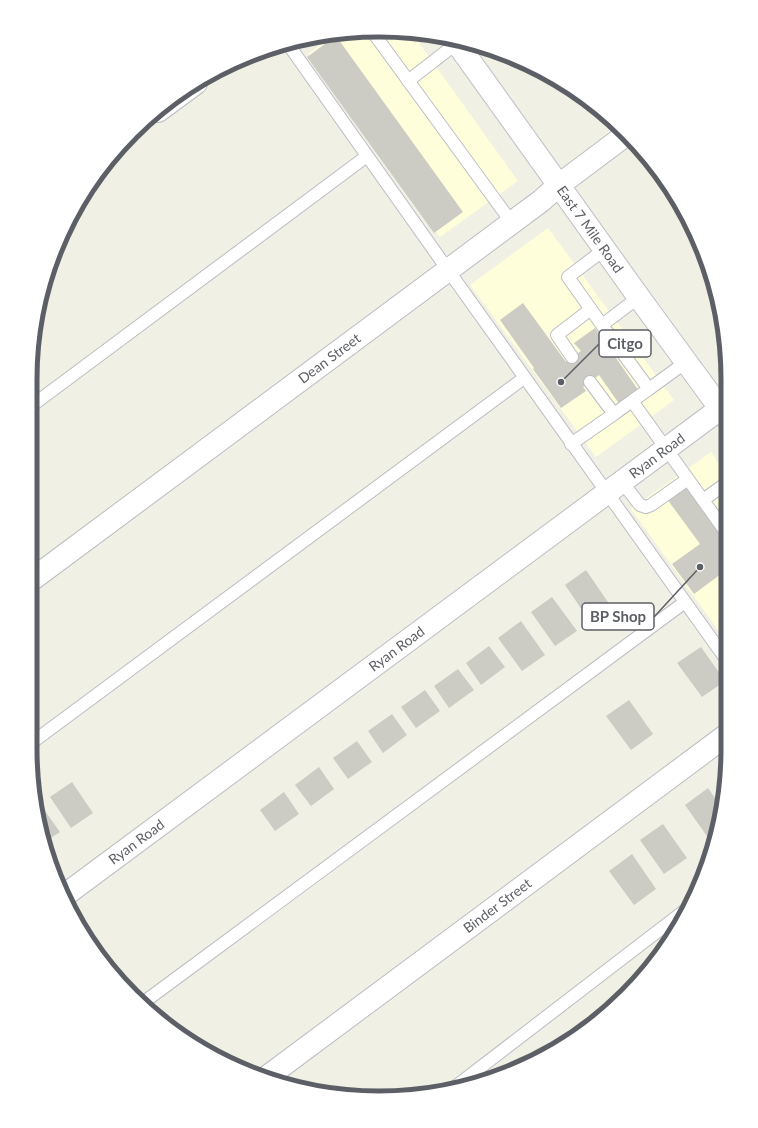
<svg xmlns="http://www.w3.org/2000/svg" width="758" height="1128" font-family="Lato,sans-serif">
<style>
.commercial{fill:#fffedb}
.building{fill:#cdccc4}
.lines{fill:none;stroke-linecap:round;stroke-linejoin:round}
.lane-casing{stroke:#bcbdc4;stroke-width:14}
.street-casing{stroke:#bcbdc4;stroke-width:24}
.secondary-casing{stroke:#bdbfc6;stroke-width:24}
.lane{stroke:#fff;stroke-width:12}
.street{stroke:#fff;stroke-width:22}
.secondary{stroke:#fff;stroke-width:22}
.labels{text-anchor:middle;stroke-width:3;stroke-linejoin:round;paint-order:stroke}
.street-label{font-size:14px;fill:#5d5f66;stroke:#fff}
.rim{fill:none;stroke:#5d5f66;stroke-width:5}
.leader{fill:none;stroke:#5d5f66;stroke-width:1.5}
.callout-dot{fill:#5d5f66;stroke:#fff;stroke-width:1.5}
.callout{fill:#fff;stroke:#5d5f66;stroke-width:1.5}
.callout-label{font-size:15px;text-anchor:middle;font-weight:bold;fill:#5d5f66}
</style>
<rect width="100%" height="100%" fill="#f0f0e5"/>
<path class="commercial" d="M379 30 412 33 518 181 440 237 308 54 334 34Z
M548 228 674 400 596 457 470 285Z
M711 452 728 477V644L631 509Z"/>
<path class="building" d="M336 36 463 212 434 233 307 57Z
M523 303 566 362 581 351 574 343 595 328 639 391 620 405 599 375 583 387 586 391 561 408 533 369 534 368 500 320Z
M687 485 728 542V584L721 574 694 594 672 564 700 544 667 499Z
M586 570 610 605 589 620 565 585Z
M552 597 577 631 555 646 531 612Z
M521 621 545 655 522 671 498 638Z
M489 646 505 667 481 685 466 663Z
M701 647 725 681 702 697 677 663Z
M458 669 474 690 449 708 434 686Z
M425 690 440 711 416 728 401 707Z
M629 700 653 734 631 750 606 716Z
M392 714 407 735 383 753 368 731Z
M357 741 372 762 348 779 333 758Z
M319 767 334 789 311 806 295 785Z
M72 782 93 813 71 828 50 797Z
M708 788 722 808 721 817 715 835 709 839 685 805Z
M284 792 299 814 275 831 260 810Z
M40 804 60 832 45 842 39 805Z
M663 824 687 858 664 874 640 840Z
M632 854 656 889 634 905 609 871Z"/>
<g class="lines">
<g class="lane-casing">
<path id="lane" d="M372 31 512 223
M288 44 448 270 728 662
M408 81 457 43
M605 249 568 277 602 325 639 297
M602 325 649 389 686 362
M572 357 557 335 591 309
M649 389 632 401 728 535
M30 407 367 156
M614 414 632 401
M571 444 614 414 590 382
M622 482 640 505 646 507 651 505 688 479
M703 500 728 482
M30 744 524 378
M144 1002 685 602
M451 1090 688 908"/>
</g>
<g class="street-casing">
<g id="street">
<path d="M158 111 196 83"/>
<path id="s1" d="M30 581 541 201 559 185 627 134"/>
<path id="s2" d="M267 1077 728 734"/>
</g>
</g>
<g class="secondary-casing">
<g id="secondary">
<path id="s3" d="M454 39 643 303 728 419"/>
<path id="s4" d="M65 895 728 403"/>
</g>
</g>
<use href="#lane" class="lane"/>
<use href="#street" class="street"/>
<use href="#secondary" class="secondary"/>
</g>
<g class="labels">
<g class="street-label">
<text dy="5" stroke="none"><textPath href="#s3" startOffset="234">East 7 Mile Road</textPath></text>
<text dy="5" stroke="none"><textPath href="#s1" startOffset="373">Dean Street</textPath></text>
<text dy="5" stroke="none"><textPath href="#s4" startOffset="737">Ryan Road</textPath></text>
<text dy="5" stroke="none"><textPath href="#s4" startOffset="413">Ryan Road</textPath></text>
<text dy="5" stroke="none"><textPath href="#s4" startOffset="89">Ryan Road</textPath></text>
<text dy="5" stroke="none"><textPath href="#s2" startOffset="287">Binder Street</textPath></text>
</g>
</g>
<path d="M0 0H758V1128H0ZM379 37H379A342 342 0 0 1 721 379V749A342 342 0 0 1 379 1091H379A342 342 0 0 1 37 749V379A342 342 0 0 1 379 37Z" fill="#fff" fill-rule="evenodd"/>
<path class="rim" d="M379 37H379A342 342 0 0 1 721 379V749A342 342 0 0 1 379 1091H379A342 342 0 0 1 37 749V379A342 342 0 0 1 379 37Z"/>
<path class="leader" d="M561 382L599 344M700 567L654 617"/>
<g class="callout-dot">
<circle cx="561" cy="382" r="4"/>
<circle cx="700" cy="567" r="4"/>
</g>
<g class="callout">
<rect x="599" y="330" width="52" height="27" rx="4"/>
<rect x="582" y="603" width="72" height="27" rx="4"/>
</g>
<g class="callout-label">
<text x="625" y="349">Citgo</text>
<text x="618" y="622">BP Shop</text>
</g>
</svg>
